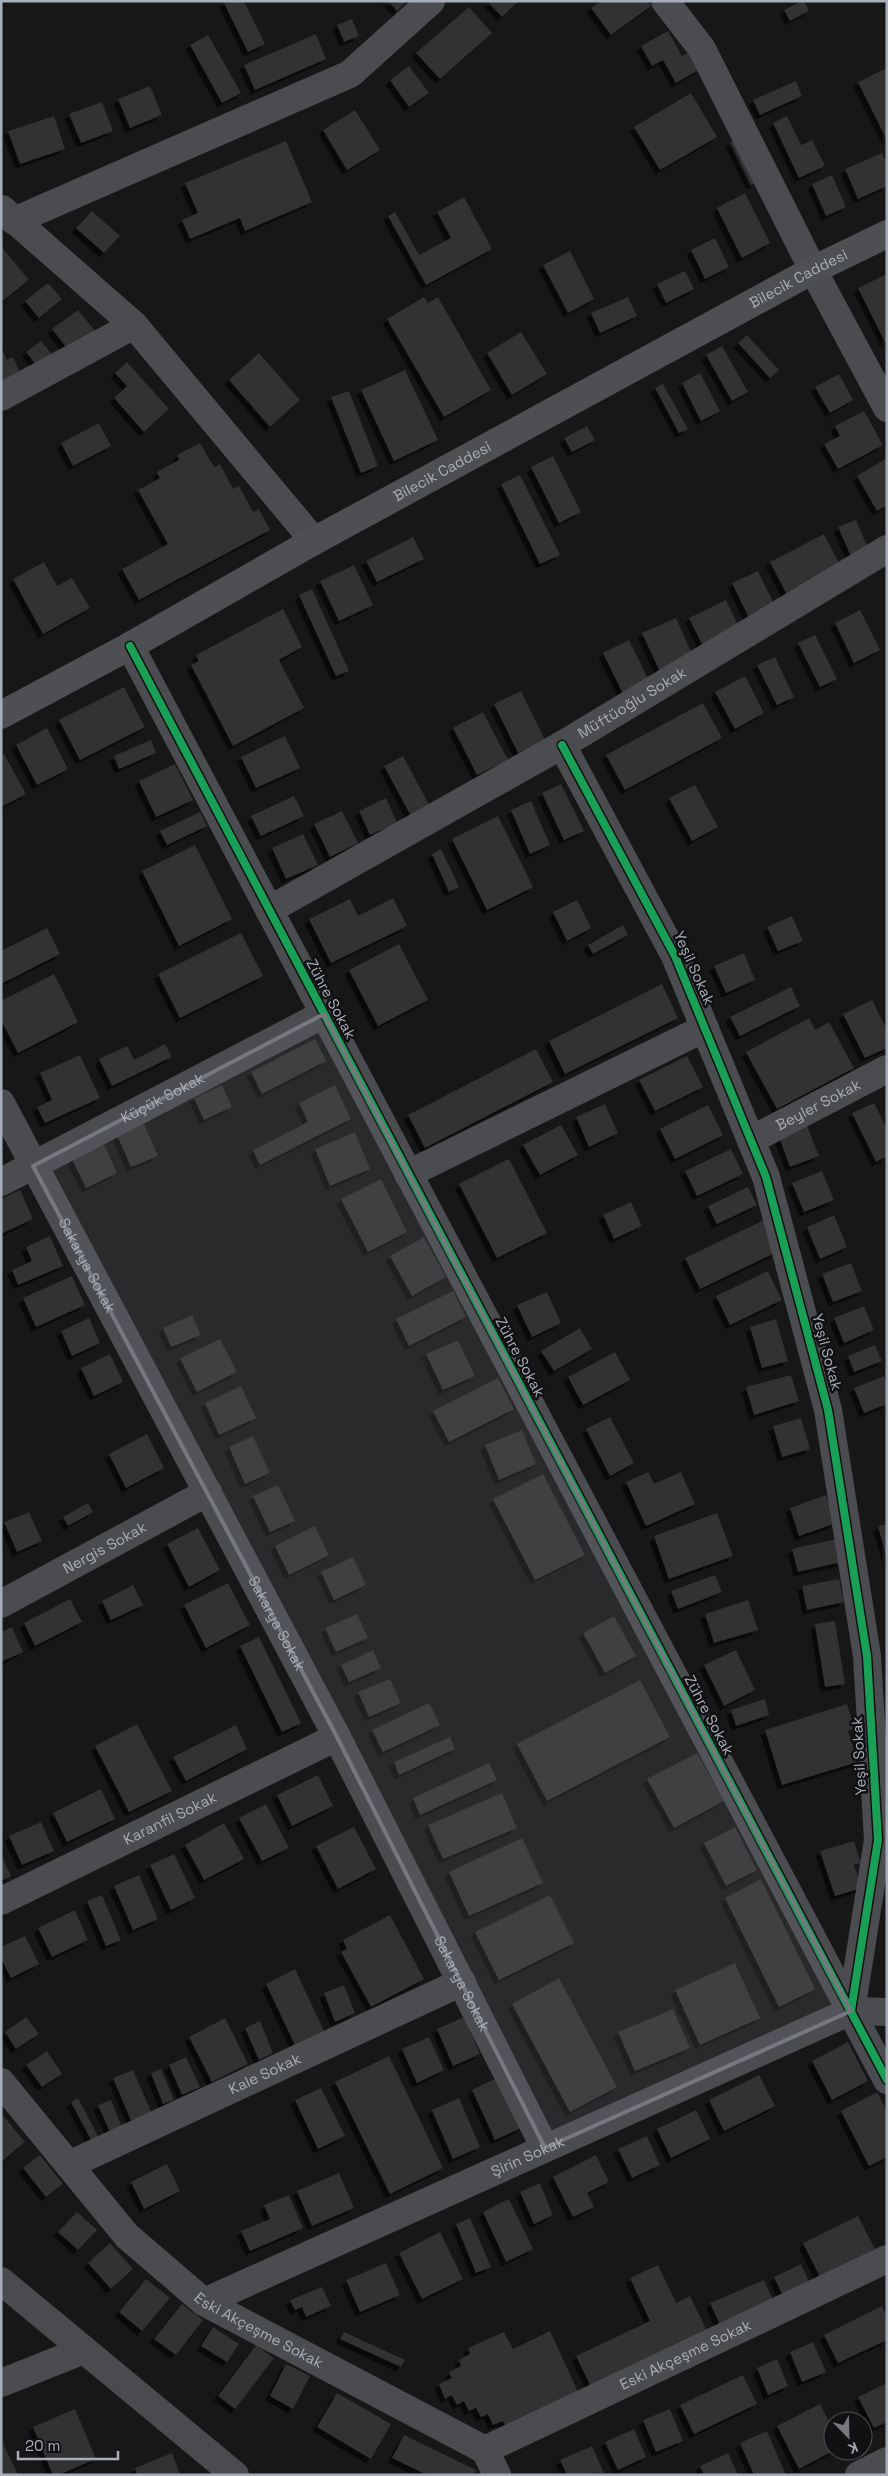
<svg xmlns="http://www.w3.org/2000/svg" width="888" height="2476" font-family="'Space Grotesk',sans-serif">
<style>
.building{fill:#303031;filter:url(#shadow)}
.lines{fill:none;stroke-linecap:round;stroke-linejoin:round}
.street{stroke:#4b4c50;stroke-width:28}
.secondary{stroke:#4a4b4e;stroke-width:28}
.primary{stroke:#4d4f52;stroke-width:28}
.cycleway-casing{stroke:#111113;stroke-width:11}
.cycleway{stroke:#1a9f57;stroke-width:8}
.marked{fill:#75797f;fill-opacity:0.2;stroke:#75797f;stroke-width:4;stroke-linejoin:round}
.labels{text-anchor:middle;stroke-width:5;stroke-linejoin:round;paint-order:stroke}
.street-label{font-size:15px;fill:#a8aeb7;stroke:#111113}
</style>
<defs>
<filter id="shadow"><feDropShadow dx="-4.5" dy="4.5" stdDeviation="0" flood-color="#0009"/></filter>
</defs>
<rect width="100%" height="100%" fill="#171717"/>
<path class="building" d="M223 1H244L265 44 248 52Z
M388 1H407L397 11Z
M487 1H519L502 17Z
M601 1H648L651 6 611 35 591 8Z
M802 1H804L809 11 790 21 784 10Z
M469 7 492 33 440 79 416 53Z
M352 19 359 36 344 42 337 25Z
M668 31 682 56 690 52 700 69 676 83 663 60 652 66 641 46Z
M316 34 326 59 255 90 244 65Z
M208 35 241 93 222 103 190 45Z
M409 66 429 93 409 107 390 80Z
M887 68V140L858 82Z
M796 81 802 96 760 115 753 100Z
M150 86 162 115 130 128 118 99Z
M691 93 717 137 660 170 634 127Z
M102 102 113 131 81 143 69 114Z
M355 110 380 150 347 170 323 130Z
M54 116 65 149 20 164 8 131Z
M787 116 801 145 812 140 825 166 799 178 773 123Z
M734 140 755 183 751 185 730 142Z
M286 141 312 202 245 231 240 218 190 239 182 220 198 213 185 183Z
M882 153 887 164V186L858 199 845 169Z
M832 175 846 207 826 216 812 184Z
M745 193 770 243 742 258 717 208Z
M464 197 492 249 426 285 388 216 395 212 419 255 451 238 437 212Z
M92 211 120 236 104 253 76 228Z
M715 238 729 267 705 279 691 250Z
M1 246 29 280 1 302Z
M570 251 594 299 568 313 543 265Z
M685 271 694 289 666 303 657 284Z
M887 274V346L858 288Z
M48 283 62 299 39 318 25 301Z
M424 297 428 303 438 297 491 390 444 417 387 319Z
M628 297 637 316 600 333 591 313Z
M78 310 96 332 70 352 52 329Z
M521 332 547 374 512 395 487 353Z
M747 335 779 370 770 378 738 343Z
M41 341 56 359 41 371 26 352Z
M722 346 748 392 732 401 706 355Z
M1 348 7 360 13 357 23 379 1 389Z
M259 353 300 400 270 427 229 380Z
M127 362 169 409 144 432 114 398 127 386 115 373Z
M405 370 438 440 394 461 361 390Z
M700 373 720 411 701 421 682 383Z
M839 374 853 400 830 413 815 387Z
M663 384 688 429 679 433 655 388Z
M349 391 378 466 361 473 331 397Z
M864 411 883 445 838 469 824 444 840 436 835 426Z
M99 423 111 446 73 466 61 443Z
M587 426 595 440 572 452 564 438Z
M200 443 214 467 220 464 233 489 239 486 253 512 259 509 270 530 139 600 122 569 168 544 138 490 160 478 157 472 179 460 177 455Z
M553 456 581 512 559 523 531 467Z
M887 458V505L877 511 857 476Z
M520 475 560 555 540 564 501 484Z
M856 520 871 555 854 563 838 527Z
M824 534 841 567 787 595 770 562Z
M413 537 424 559 377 582 366 561Z
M44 562 57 586 72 578 90 608 43 634 13 579Z
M354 565 373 605 339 621 320 581Z
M758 571 775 606 749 618 732 583Z
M312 589 349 671 336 676 299 595Z
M726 600 740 629 704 648 689 618Z
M283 609 302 647 279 660 304 708 233 746 191 665 199 661 196 655Z
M860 610 880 650 854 663 835 623Z
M676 618 694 659 661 674 642 633Z
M815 635 837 679 820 687 798 643Z
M629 640 651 685 625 698 603 653Z
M775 657 794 697 777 705 757 665Z
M745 676 764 713 735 729 715 692Z
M124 687 145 727 80 760 59 720Z
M521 691 545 740 518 753 494 704Z
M703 703 722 738 625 790 606 755Z
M483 712 508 760 477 775 453 728Z
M47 728 68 769 37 785 16 745Z
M285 736 300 768 256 788 241 757Z
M151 740 156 753 119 769 114 756Z
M4 754 26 794 1 807V756Z
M403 756 431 808 412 818 384 766Z
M175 764 193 800 156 817 139 781Z
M561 784 584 831 564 840 542 793Z
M695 785 718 827 692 841 669 798Z
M294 796 304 816 261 836 251 816Z
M386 798 397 823 370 835 359 811Z
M531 801 550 845 530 854 511 810Z
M342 811 358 843 330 857 314 824Z
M200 812 207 826 167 845 160 831Z
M498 816 533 887 487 910 452 839Z
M303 834 318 865 286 879 272 848Z
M195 845 232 919 179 946 142 871Z
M441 849 459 887 449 892 432 854Z
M393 898 407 926 331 963 309 919 350 899 358 916Z
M577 900 591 928 567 941 553 912Z
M792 916 803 941 778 951 767 927Z
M623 925 628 935 593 954 588 945Z
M47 928 60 954 1 984V951Z
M241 933 263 976 180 1018 158 974Z
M399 944 428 1000 378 1026 349 970Z
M744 953 755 980 726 993 714 966Z
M54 974 78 1022 18 1053 1 1020V1001Z
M662 984 678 1018 565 1074 549 1041Z
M791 987 800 1006 740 1036 730 1017Z
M872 1000 887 1030V1048L865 1058 843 1014Z
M809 1018 815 1030 829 1022 854 1068 777 1109 746 1052Z
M315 1039 326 1061 262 1094 251 1072Z
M165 1044 172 1057 112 1086 99 1059 127 1046 134 1060Z
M536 1049 553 1082 425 1148 408 1115Z
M80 1055 100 1098 45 1123 37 1107 52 1100 40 1073Z
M687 1056 703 1087 655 1111 639 1080Z
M222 1085 232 1107 204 1120 194 1098Z
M335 1085 351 1119 260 1165 253 1150 308 1122 299 1103Z
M874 1103 887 1129V1156L876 1162 852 1113Z
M605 1104 618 1133 589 1147 576 1117Z
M708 1105 723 1135 675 1159 660 1129Z
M806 1123 819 1156 790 1167 778 1134Z
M144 1124 158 1156 131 1167 117 1135Z
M561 1125 578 1155 540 1175 523 1145Z
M355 1132 370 1169 330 1186 315 1149Z
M104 1144 117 1173 86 1188 72 1159Z
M731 1149 743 1174 697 1196 685 1171Z
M509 1159 547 1233 497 1258 459 1184Z
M822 1171 834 1200 804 1212 792 1183Z
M381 1179 407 1232 368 1252 341 1199Z
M748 1187 757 1205 717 1224 708 1206Z
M20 1190 33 1219 1 1234V1199Z
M631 1202 642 1226 614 1239 603 1215Z
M834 1215 847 1247 820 1259 807 1227Z
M766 1219 781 1250 700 1289 685 1258Z
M50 1236 63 1266 18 1285 12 1270 32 1261 26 1247Z
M424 1237 446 1277 412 1296 390 1256Z
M851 1263 862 1291 833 1302 822 1274Z
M768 1271 782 1300 730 1325 716 1296Z
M72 1276 85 1305 36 1327 23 1298Z
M453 1291 466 1317 409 1346 396 1319Z
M547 1292 561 1323 532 1337 517 1305Z
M864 1306 874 1330 844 1343 834 1318Z
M192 1315 201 1335 171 1347 163 1328Z
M89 1318 100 1343 72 1356 61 1331Z
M776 1319 788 1361 762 1368 750 1327Z
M580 1328 592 1349 554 1371 541 1351Z
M220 1339 237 1372 197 1392 180 1358Z
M458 1340 475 1376 443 1390 426 1354Z
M875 1345 882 1361 854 1372 848 1356Z
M615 1352 630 1380 583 1405 568 1377Z
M110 1354 123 1382 94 1396 81 1368Z
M791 1375 799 1401 754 1415 746 1387Z
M884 1376 887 1383V1404L864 1413 854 1388Z
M498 1378 514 1409 449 1442 433 1411Z
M241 1386 256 1418 219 1435 205 1403Z
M610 1417 634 1463 610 1476 586 1429Z
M801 1418 810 1449 782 1457 773 1426Z
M522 1430 536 1464 499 1480 485 1445Z
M147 1434 164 1468 126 1488 109 1454Z
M253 1436 270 1473 245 1484 229 1447Z
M648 1472 654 1484 681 1472 695 1504 646 1526 626 1482Z
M543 1474 585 1555 535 1580 493 1499Z
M278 1485 295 1521 270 1532 253 1496Z
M826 1495 836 1523 799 1536 790 1508Z
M88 1503 93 1512 68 1526 63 1517Z
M29 1512 42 1541 17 1552 4 1522Z
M717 1513 733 1556 669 1579 654 1536Z
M887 1524V1556H886L878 1526Z
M315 1526 329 1555 289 1575 275 1546Z
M198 1528 220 1570 189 1587 167 1544Z
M836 1539 841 1562 798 1572 792 1549Z
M353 1557 366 1585 334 1600 321 1572Z
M715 1575 722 1592 678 1609 671 1591Z
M839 1579 844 1602 807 1610 802 1586Z
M228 1583 250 1625 206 1648 184 1605Z
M133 1585 143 1605 111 1620 102 1601Z
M70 1599 82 1622 35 1646 24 1623Z
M748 1600 758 1630 714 1643 705 1614Z
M357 1614 368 1638 336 1652 325 1628Z
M614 1616 636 1656 605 1673 583 1633Z
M835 1621 845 1684 825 1687 815 1624Z
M12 1627 23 1652 1 1662V1632Z
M259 1637 301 1723 282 1732 240 1646Z
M373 1650 381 1668 349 1682 341 1665Z
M736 1650 755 1690 724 1706 704 1665Z
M390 1679 401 1703 369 1717 358 1692Z
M640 1680 670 1737 547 1801 517 1744Z
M765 1699 769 1715 736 1726 731 1710Z
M429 1703 440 1725 383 1752 372 1730Z
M847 1704 854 1729 848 1731 858 1762 782 1785 765 1730Z
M137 1724 172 1791 129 1812 95 1746Z
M236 1725 247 1749 186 1781 173 1757Z
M450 1737 455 1749 399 1775 394 1762Z
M697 1753 724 1801 674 1828 647 1779Z
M489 1763 497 1780 420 1815 413 1798Z
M318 1775 333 1806 292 1826 277 1795Z
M101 1789 115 1819 67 1842 53 1813Z
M502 1793 517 1828 443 1859 428 1825Z
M266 1804 289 1848 262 1861 239 1818Z
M41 1822 54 1851 22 1865 9 1836Z
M224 1823 244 1859 204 1880 185 1845Z
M354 1827 376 1869 338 1889 316 1846Z
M735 1827 757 1870 726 1886 704 1843Z
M522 1838 543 1883 469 1916 449 1872Z
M854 1841 861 1863 854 1865 862 1888 835 1896 820 1851Z
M174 1854 195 1898 171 1910 150 1865Z
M1 1855 11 1876 1 1881Z
M139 1875 158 1919 133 1930 114 1886Z
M761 1879 815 1989 779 2007 725 1898Z
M102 1895 121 1940 106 1946 87 1901Z
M550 1895 574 1943 499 1980 475 1932Z
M75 1910 88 1940 52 1957 38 1928Z
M390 1915 424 1979 371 2007 341 1952 347 1949 343 1940Z
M25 1936 39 1964 11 1978 1 1958V1947Z
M735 1963 760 2018 700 2045 675 1990Z
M295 1969 324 2031 295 2045 266 1984Z
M559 1978 617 2087 570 2112 512 2004Z
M344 1985 355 2013 335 2022 324 1993Z
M673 2009 690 2048 635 2071 618 2032Z
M26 2017 39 2034 16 2049 5 2032Z
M464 2017 480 2054 453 2066 437 2029Z
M225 2018 248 2064 212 2082 189 2037Z
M260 2021 273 2053 259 2060 245 2028Z
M429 2037 444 2070 417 2083 402 2049Z
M848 2042 868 2081 832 2100 812 2061Z
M47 2051 62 2074 42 2087 26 2065Z
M389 2056 443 2168 390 2194 335 2082Z
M186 2057 200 2087 182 2095 169 2065Z
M161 2069 174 2100 163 2104 151 2073Z
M133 2070 152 2114 132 2123 113 2078Z
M759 2075 775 2106 724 2131 709 2100Z
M497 2078 521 2128 495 2140 472 2090Z
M321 2088 345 2136 318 2149 295 2100Z
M877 2092 887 2112V2157L869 2166 841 2111Z
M78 2098 98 2136 91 2140 71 2102Z
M459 2098 480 2147 453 2159 432 2110Z
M111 2100 122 2127 110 2132 98 2105Z
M696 2110 710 2139 671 2158 657 2129Z
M1 2113 25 2142 1 2162Z
M647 2136 660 2165 632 2178 618 2149Z
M40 2155 63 2184 46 2197 23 2168Z
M596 2155 609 2182 587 2193 594 2207 573 2217 553 2177Z
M167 2164 180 2191 144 2209 131 2182Z
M339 2173 354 2208 312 2226 297 2191Z
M540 2183 553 2215 534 2224 520 2192Z
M289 2195 303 2228 250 2251 241 2231 270 2219 264 2205Z
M509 2199 533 2249 506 2262 483 2212Z
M77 2212 97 2230 78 2250 58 2232Z
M858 2216 875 2249 820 2277 803 2243Z
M470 2218 491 2267 476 2273 456 2224Z
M440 2232 463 2279 422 2299 399 2253Z
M110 2243 133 2269 111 2289 88 2263Z
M386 2263 400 2295 360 2312 346 2280Z
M801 2264 810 2284 783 2296 774 2277Z
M658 2265 676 2303 690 2296 708 2333 592 2389 576 2356 650 2321 630 2278Z
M146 2279 170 2298 142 2331 119 2312Z
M764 2280 775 2304 721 2327 710 2303Z
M322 2287 331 2306 306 2317 302 2307 295 2310 290 2300Z
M182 2304 203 2320 176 2355 154 2339Z
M882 2306 887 2317V2340L838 2363 824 2335Z
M213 2327 239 2344 227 2362 201 2346Z
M550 2331 579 2394 506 2428 503 2421 493 2425 488 2414 481 2417 476 2408 469 2411 464 2401 457 2405 452 2395 445 2399 439 2384 452 2378 449 2372 461 2366 459 2360 470 2354 468 2348 504 2332 513 2349Z
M344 2332 405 2360 401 2367 340 2339Z
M813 2342 826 2372 802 2382 790 2352Z
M256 2345 274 2358 235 2409 218 2396Z
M777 2359 788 2386 768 2395 757 2368Z
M286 2364 310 2376 293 2409 270 2396Z
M743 2375 757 2404 694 2434 680 2405Z
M887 2383V2422L874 2428 858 2397Z
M337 2393 391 2424 371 2459 317 2427Z
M820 2404 833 2429V2451L799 2469 777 2426Z
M75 2409 96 2459 58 2475H53L33 2427Z
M670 2409 683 2441 656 2452 643 2420Z
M634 2429 646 2457 618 2470 605 2442Z
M767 2431 786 2475H754L740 2443Z
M404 2435 476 2470 473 2475H427L392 2458Z
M1 2439 18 2475H1Z
M592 2446 604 2473 567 2475 560 2460Z
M172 2453 180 2474 137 2475 135 2468Z
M728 2453 738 2475H704L700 2466Z"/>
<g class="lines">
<g class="street">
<path d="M665 1 702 49 813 270 887 408"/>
<path d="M2 209 134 325 314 541"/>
<path d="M14 221 350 74 431 1"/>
<path d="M1 397 134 325"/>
<path d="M130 646 887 2080"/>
<path d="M562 745 675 956 766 1177 828 1410 867 1656 878 1840 851 2011"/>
<path id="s1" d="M269 910 562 745 887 549"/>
<path id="s2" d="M1 1103 337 1737 545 2148"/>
<path id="s3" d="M751 1140 887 1069"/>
<path d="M408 1174 705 1028"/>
<path id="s4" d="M1 1182 324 1014"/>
<path id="s5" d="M1 1604 208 1492"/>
<path id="s6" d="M1 1901 337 1737"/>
<path id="s7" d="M1 2082 127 2236 204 2302 485 2450 497 2475"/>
<path id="s8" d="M69 2165 462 1982"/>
<path id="s9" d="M204 2302 851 2011 887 2012"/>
<path d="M1 2383 84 2350"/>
<path id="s10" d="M485 2450 887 2259"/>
<path d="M859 2475 887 2461"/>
</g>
<path class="secondary" d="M1 2281 235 2475"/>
<path class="primary" id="s11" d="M1 715 130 646 314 541 813 270 887 234"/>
<g class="cycleway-casing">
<path id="cycleway" d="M130 646 887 2080
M562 745 675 956 766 1177 828 1410 867 1656 878 1840 851 2011"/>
</g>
<use href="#cycleway" class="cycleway"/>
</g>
<path class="marked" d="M324 1014 851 2011 545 2148 337 1737 33 1166Z"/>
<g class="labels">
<g class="street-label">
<text dy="5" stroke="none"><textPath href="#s11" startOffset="909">Bilecik Caddesi</textPath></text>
<text dy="5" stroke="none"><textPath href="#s11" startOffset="504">Bilecik Caddesi</textPath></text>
<text dy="5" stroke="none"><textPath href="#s1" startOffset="418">Müftüoğlu Sokak</textPath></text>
<text transform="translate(694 968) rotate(66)" y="5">Yeşil Sokak</text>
<text transform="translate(331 999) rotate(62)" y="5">Zühre Sokak</text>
<text dy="5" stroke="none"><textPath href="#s4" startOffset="182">Küçük Sokak</textPath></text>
<text dy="5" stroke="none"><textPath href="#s3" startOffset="76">Beyler Sokak</textPath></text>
<text dy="5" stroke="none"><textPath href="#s2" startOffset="184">Sakarya Sokak</textPath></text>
<text transform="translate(827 1352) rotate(75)" y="5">Yeşil Sokak</text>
<text transform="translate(520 1357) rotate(62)" y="5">Zühre Sokak</text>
<text dy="5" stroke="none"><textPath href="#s5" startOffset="118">Nergis Sokak</textPath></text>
<text dy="5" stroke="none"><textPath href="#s2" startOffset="589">Sakarya Sokak</textPath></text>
<text transform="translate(709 1715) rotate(62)" y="5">Zühre Sokak</text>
<text transform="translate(859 1756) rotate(-93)" y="5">Yeşil Sokak</text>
<text dy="5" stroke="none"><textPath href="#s6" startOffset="188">Karanfil Sokak</textPath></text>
<text dy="5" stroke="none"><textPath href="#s2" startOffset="994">Sakarya Sokak</textPath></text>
<text dy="5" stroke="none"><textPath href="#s8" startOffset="216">Kale Sokak</textPath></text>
<text dy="5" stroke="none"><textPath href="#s9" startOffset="355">Şirin Sokak</textPath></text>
<text dy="5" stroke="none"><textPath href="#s7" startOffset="362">Eski Akçeşme Sokak</textPath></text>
<text dy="5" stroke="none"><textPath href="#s10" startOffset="222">Eski Akçeşme Sokak</textPath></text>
</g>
</g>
<rect width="888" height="2476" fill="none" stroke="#a8aeb7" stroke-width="5"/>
<g transform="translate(848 2436) rotate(157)"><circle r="24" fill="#111113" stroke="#4d5055"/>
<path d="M0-4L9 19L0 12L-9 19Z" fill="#75797f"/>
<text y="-8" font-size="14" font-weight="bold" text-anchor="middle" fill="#a8aeb7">K</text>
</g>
<path d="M18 2451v8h100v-8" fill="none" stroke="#a8aeb7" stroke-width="2.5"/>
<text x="25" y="2451" font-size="15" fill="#a8aeb7" stroke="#111113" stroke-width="4" paint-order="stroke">20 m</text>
</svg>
